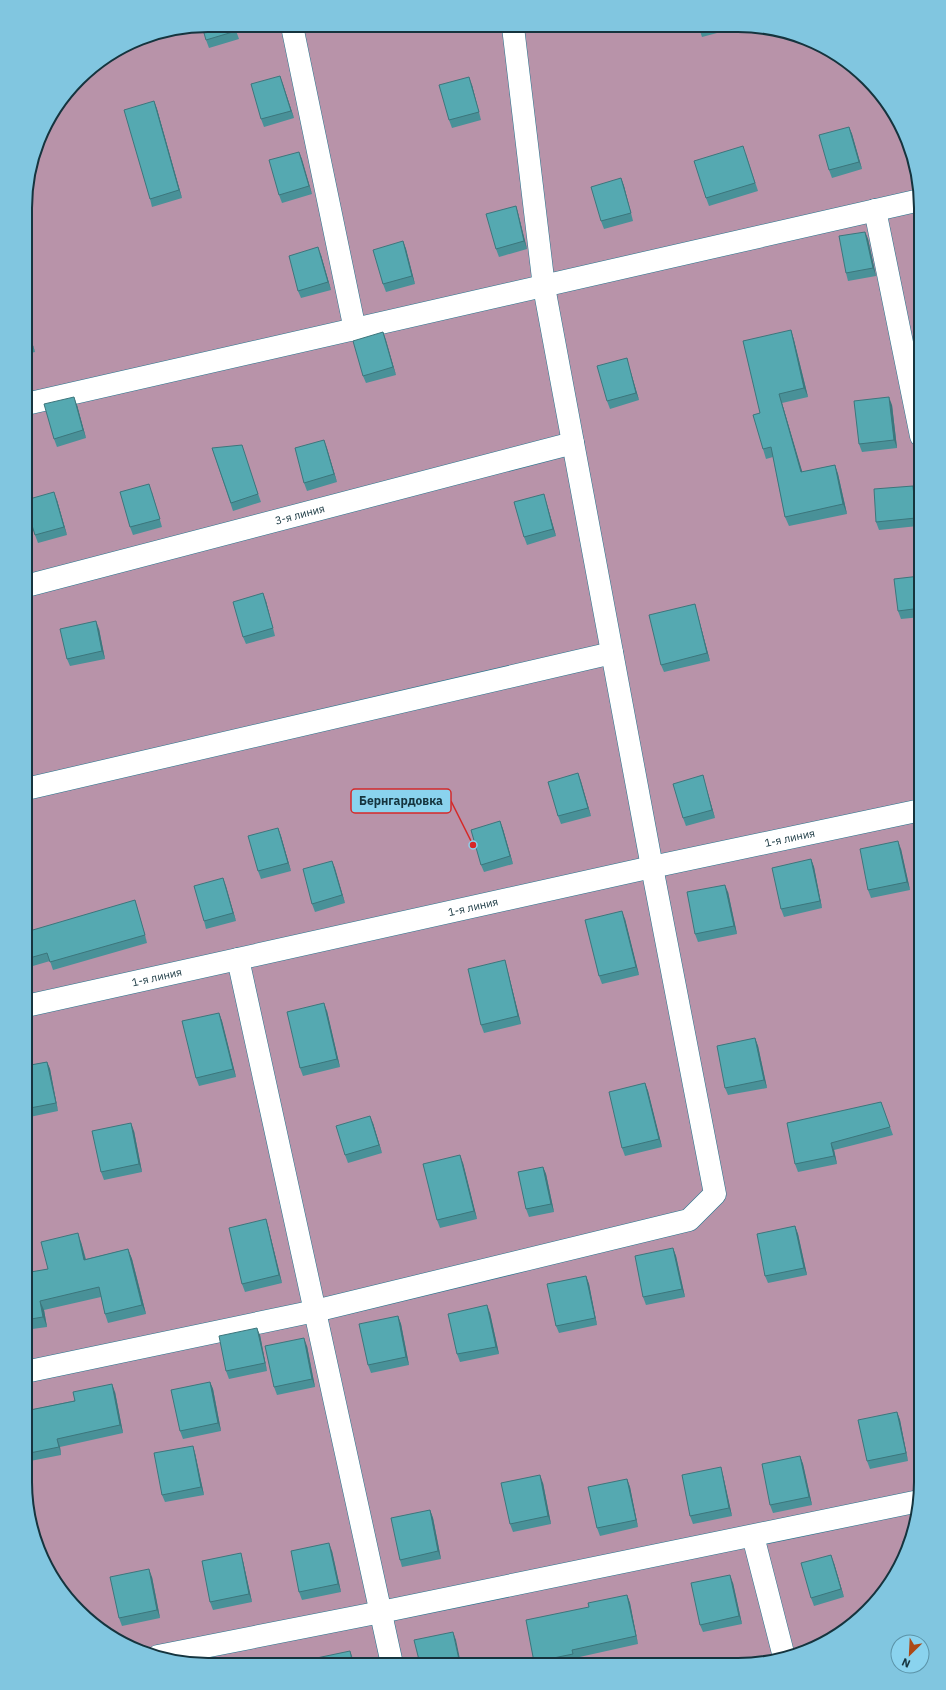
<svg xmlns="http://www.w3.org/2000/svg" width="946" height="1690" font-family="'IBM Plex Sans',sans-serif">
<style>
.green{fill:#b893a9}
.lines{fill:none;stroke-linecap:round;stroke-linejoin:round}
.street-casing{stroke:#27748d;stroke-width:23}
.street{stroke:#fff;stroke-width:22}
.wall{fill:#499198}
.shaded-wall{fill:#3c767c}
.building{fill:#55a9b1;stroke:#3c767c}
.labels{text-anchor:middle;stroke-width:4;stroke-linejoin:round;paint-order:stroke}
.street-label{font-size:11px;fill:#15343e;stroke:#8ad3ee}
.rim{fill:none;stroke:#15343e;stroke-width:2}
.leader{fill:none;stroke:#d62828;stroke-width:1.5}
.callout-dot{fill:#d62828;stroke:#8ad3ee;stroke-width:1.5}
.callout{fill:#8ad3ee;stroke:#d62828;stroke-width:1.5}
.callout-label{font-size:12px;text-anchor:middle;font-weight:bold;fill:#15343e}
</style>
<rect width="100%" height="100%" fill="#8ad3ee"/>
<path class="green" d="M208 25 773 28 819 44 858 70 890 106 911 149 921 208V1494L907 1552 883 1593 849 1627 797 1655 738 1665 184 1663 138 1651 97 1627 63 1593 35 1541 25 1482 27 185 44 127 87 71 138 39Z"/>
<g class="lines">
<g class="street-casing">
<g id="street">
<path d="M292 26 355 330"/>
<path d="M875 210 921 436"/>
<path d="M26 404 920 200"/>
<path id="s1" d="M26 586 573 443"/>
<path d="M26 789 612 653"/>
<path d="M238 959 392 1664"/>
<path id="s2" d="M26 1006 652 867 921 810"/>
<path d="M25 1372 315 1311 689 1220 715 1194 652 867 544 287 513 27"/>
<path d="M753 1536 784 1657"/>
<path d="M158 1656 381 1612 919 1501"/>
</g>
</g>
<use href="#street" class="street"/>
</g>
<path class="wall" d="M234 25 239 39 209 48 206 40Z
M699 28H732V29L702 37Z
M280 76 294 118 264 127 261 119Z
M472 85 481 120 452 128 449 120Z
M154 101 157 109 182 198 152 207 150 199Z
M849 127 852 134 862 169 832 178 829 170Z
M299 152 312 194 282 203 279 195Z
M746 154 758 191 709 206 706 198Z
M621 178 624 186 633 221 604 229 601 221Z
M516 206 518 213 527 249 499 257 496 249Z
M865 232 868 239 876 276 848 281 846 273Z
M403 241 406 249 415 284 386 292 383 284Z
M321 255 331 290 301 298 298 291Z
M26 322 35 352 26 354Z
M791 330 794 340 808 397 782 403 802 472 835 465 838 474 847 514 789 526 785 517 773 457 766 459 763 449 760 413Z
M383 332 396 375 366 383 363 376Z
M627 358 629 366 639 400 610 409 607 401Z
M77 405 86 438 57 447 54 439Z
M892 405 897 448 862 452 859 444Z
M324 440 337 482 307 491 304 483Z
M212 448 244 453 261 502 233 511Z
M152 492 162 527 133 535 130 527Z
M916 494 918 526 879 530 876 522Z
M57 500 67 535 38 543 35 535Z
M546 501 556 536 527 545 524 537Z
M921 579V617L901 619 898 611Z
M266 601 275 636 246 644 243 637Z
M695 604 697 612 710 661 664 672 661 665Z
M99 629 105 659 70 666 67 659Z
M578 773 591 816 561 824 558 816Z
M703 775 705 783 715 818 686 826 683 818Z
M500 821 503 829 513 864 484 872 481 865Z
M278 828 281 836 291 871 261 879 258 871Z
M901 849 910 890 871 898 868 890Z
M811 859 814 867 822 908 784 917 781 909Z
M332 861 345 903 315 912 312 904Z
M223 878 236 921 206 929 204 921Z
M728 892 737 934 698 942 695 934Z
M137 908 147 943 53 970 50 961 26 968V932Z
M625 919 639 975 602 984 599 976Z
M505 960 521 1024 484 1033 481 1025Z
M327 1011 340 1067 303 1076 300 1068Z
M219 1013 222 1021 236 1077 199 1086 196 1078Z
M755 1038 758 1046 767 1088 728 1095 725 1088Z
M47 1062 50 1069 58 1111 25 1118V1066Z
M645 1083 648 1091 662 1147 625 1156 622 1148Z
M881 1102 893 1135 834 1150 837 1164 798 1172 795 1164Z
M373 1123 382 1153 348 1163 345 1155Z
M134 1131 142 1172 104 1180 101 1172Z
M463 1163 477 1219 440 1228 437 1220Z
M543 1167 546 1174 554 1212 529 1217 526 1209Z
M266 1219 268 1226 282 1283 245 1292 242 1284Z
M795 1226 798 1234 807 1275 768 1283 765 1276Z
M81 1242 86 1259 128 1249 132 1259 146 1314 108 1323 105 1314 101 1297 44 1310 47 1327 25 1330V1273L48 1269Z
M673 1248 676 1256 685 1297 646 1305 643 1297Z
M586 1276 589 1284 597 1325 559 1333 556 1326Z
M490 1313 499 1354 460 1362 457 1354Z
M398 1316 401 1324 409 1365 371 1373 368 1365Z
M260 1335 267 1371 229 1379 226 1371Z
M307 1346 315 1387 277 1395 274 1387Z
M210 1382 213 1389 221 1431 183 1439 180 1431Z
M115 1392 123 1433 60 1447 61 1455 25 1462V1411Z
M897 1412 900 1420 908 1461 870 1469 867 1461Z
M193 1446 195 1453 204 1495 165 1502 162 1495Z
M800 1456 803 1464 812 1505 773 1513 770 1505Z
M723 1475 732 1516 693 1524 690 1516Z
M627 1479 630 1487 638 1527 600 1536 597 1528Z
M543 1483 551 1524 513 1532 510 1524Z
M430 1510 433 1518 441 1559 402 1567 400 1560Z
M332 1551 341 1592 302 1600 299 1592Z
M243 1561 252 1602 213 1610 210 1602Z
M834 1563 844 1597 814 1606 811 1598Z
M152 1577 160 1618 122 1626 119 1618Z
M733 1583 742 1624 703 1632 700 1625Z
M627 1595 630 1603 638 1644 575 1658 576 1662 561 1664H535L534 1662 589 1607Z"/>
<path class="shaded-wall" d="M280 76 283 84 294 118 291 111Z
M469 77 472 85 481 120 479 112Z
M154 101 157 109 182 198 179 190Z
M849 127 852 134 862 169 859 162Z
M299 152 302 159 312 194 309 186Z
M621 178 624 186 633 221 631 213Z
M516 206 518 213 527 249 524 241Z
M865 232 868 239 876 276 873 268Z
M403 241 406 249 415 284 412 276Z
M318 247 321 255 331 290 328 282Z
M26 322 35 352 32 344 26 325Z
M791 330 794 340 808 397 804 388Z
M383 332 386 340 396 375 393 367Z
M627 358 629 366 639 400 636 393Z
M779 394 782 403 805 481 801 472Z
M74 397 77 405 86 438 83 430Z
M889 397 892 405 897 448 894 440Z
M324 440 327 448 337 482 334 474Z
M835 465 838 474 847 514 843 504Z
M913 486 916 494 918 526 916 518Z
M54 492 57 500 67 535 64 527Z
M544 494 556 536 553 529Z
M263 593 266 601 275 636 273 628Z
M695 604 697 612 710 661 707 653Z
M96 621 99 629 105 659 102 651Z
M578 773 581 781 591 816 588 808Z
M703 775 705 783 715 818 712 810Z
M500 821 503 829 513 864 510 856Z
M278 828 281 836 291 871 288 863Z
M898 841 901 849 910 890 907 882Z
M811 859 814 867 822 908 820 901Z
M332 861 335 868 345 903 342 895Z
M223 878 226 886 236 921 233 913Z
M725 885 728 892 737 934 734 926Z
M135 900 137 908 147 943 145 935Z
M622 911 625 919 639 975 636 967Z
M505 960 521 1024 518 1016Z
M324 1003 327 1011 340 1067 337 1059Z
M219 1013 222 1021 236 1077 233 1069Z
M755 1038 758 1046 767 1088 764 1080Z
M47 1062 50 1069 58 1111 56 1103Z
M645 1083 648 1091 662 1147 659 1139Z
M370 1116 373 1123 382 1153 379 1145Z
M131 1123 134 1131 142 1172 139 1164Z
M831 1143 834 1150 837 1164 834 1156Z
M460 1155 463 1163 477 1219 474 1211Z
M543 1167 546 1174 554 1212 551 1204Z
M266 1219 268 1226 282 1283 279 1275Z
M795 1226 798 1234 807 1275 804 1268Z
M78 1233 81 1242 88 1269 84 1260Z
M673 1248 676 1256 685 1297 682 1289Z
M128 1249 132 1259 146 1314 142 1305Z
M586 1276 589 1284 597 1325 595 1318Z
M40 1301 44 1310 47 1327 43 1317Z
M487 1305 490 1313 499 1354 496 1347Z
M398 1316 401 1324 409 1365 406 1357Z
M257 1328 260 1335 267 1371 265 1363Z
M304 1338 307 1346 315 1387 312 1379Z
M210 1382 213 1389 221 1431 218 1423Z
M112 1384 115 1392 123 1433 120 1425Z
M897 1412 900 1420 908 1461 906 1453Z
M57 1439 60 1447 61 1455Z
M193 1446 195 1453 204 1495 201 1487Z
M800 1456 803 1464 812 1505 809 1497Z
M721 1467 723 1475 732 1516 729 1508Z
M540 1475 543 1483 551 1524 548 1516Z
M627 1479 630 1487 638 1527 636 1520Z
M430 1510 433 1518 441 1559 438 1551Z
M329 1543 332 1551 341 1592 338 1584Z
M241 1553 243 1561 252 1602 249 1594Z
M831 1555 834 1563 844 1597 841 1589Z
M149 1569 152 1577 160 1618 157 1610Z
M730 1575 733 1583 742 1624 739 1616Z
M627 1595 630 1603 638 1644 636 1636Z
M453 1632 456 1640 461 1664H460Z
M350 1651 353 1659 354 1664H353Z"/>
<path class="building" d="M208 25H234L236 31 206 40 202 26Z
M280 76 291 111 261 119 251 84Z
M469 77 479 112 449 120 439 85Z
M154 101 179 190 150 199 124 110Z
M849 127 859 162 829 170 819 135Z
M743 146 755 183 706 198 694 161Z
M299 152 309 186 279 195 269 160Z
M621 178 631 213 601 221 591 187Z
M516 206 524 241 496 249 486 214Z
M865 232 873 268 846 273 839 236Z
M403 241 412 276 383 284 373 250Z
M318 247 328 282 298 291 289 256Z
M26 325 32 344 26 345Z
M791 330 804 388 779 394 801 472 835 465 843 504 785 517 771 447 763 449 753 415 760 413 743 341Z
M383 332 393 367 363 376 353 341Z
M627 358 636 393 607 401 597 366Z
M74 397 83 430 54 439 44 404Z
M889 397 894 440 859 444 854 401Z
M324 440 334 474 304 483 295 448Z
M242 445 258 494 231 503 212 448Z
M149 484 160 519 130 527 120 492Z
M913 486 916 518 876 522 874 489Z
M54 492 64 527 35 535 26 506V500Z
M544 494 553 529 524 537 514 502Z
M920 576 921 585V608L898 611 894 579Z
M263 593 273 628 243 637 233 602Z
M695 604 707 653 661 665 649 615Z
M96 621 102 651 67 659 60 629Z
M921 648V672L914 650Z
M578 773 588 808 558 816 548 782Z
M703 775 712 810 683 818 673 784Z
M500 821 510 856 481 865 471 830Z
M278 828 288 863 258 871 248 836Z
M898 841 907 882 868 890 860 849Z
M811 859 820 901 781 909 772 868Z
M332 861 342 895 312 904 303 869Z
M223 878 233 913 204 921 194 886Z
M725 885 734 926 695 934 687 892Z
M135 900 145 935 50 962 47 953 26 959V932Z
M622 911 636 967 599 976 585 920Z
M505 960 518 1016 481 1025 468 969Z
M324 1003 337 1059 300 1068 287 1012Z
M219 1013 233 1069 196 1078 182 1021Z
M755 1038 764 1080 725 1088 717 1046Z
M47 1062 56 1103 25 1109V1066Z
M645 1083 659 1139 622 1148 609 1092Z
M881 1102 890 1127 831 1143 834 1156 795 1164 787 1123Z
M370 1116 379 1145 345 1155 336 1126Z
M131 1123 139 1164 101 1172 92 1131Z
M460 1155 474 1211 437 1220 423 1164Z
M543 1167 551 1204 526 1209 518 1172Z
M266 1219 279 1275 242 1284 229 1228Z
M795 1226 804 1268 765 1276 757 1234Z
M78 1233 84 1260 128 1249 142 1305 105 1314 99 1287 40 1301 43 1317 25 1320V1273L48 1269 41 1242Z
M673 1248 682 1289 643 1297 635 1256Z
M586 1276 595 1318 556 1326 547 1284Z
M487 1305 496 1347 457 1354 448 1314Z
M398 1316 406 1357 368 1365 359 1324Z
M257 1328 265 1363 226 1371 219 1336Z
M304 1338 312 1379 274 1387 265 1346Z
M210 1382 218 1423 180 1431 171 1390Z
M112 1384 120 1425 57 1439 59 1447 25 1454V1411L75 1401 73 1392Z
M897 1412 906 1453 867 1461 858 1420Z
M193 1446 201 1487 162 1495 154 1453Z
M800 1456 809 1497 770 1505 762 1464Z
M721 1467 729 1508 690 1516 682 1475Z
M540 1475 548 1516 510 1524 501 1483Z
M627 1479 636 1520 597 1528 588 1487Z
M430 1510 438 1551 400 1560 391 1518Z
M910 1539 907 1552 906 1553 903 1541Z
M329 1543 338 1584 299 1592 291 1551Z
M241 1553 249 1594 210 1602 202 1561Z
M831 1555 841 1589 811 1598 801 1563Z
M149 1569 157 1610 119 1618 110 1577Z
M730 1575 739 1616 700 1625 691 1583Z
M627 1595 636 1636 572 1650 573 1654 534 1662 526 1620 589 1607 588 1603Z
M453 1632 460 1664H420L414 1640Z
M350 1651 353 1664H313L312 1659Z"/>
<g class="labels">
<g class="street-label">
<text dy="4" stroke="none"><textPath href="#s1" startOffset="283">3-я линия</textPath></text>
<text dy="4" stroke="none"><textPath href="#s2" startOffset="782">1-я линия</textPath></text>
<text dy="4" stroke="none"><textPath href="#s2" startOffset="458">1-я линия</textPath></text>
<text dy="4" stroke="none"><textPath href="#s2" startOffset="134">1-я линия</textPath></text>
</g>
</g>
<path d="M0 0H946V1690H0ZM208 32H738A176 176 0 0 1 914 208V1482A176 176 0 0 1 738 1658H208A176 176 0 0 1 32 1482V208A176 176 0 0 1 208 32Z" fill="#81c6e0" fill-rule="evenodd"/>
<path class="rim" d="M208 32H738A176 176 0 0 1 914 208V1482A176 176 0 0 1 738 1658H208A176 176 0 0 1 32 1482V208A176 176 0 0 1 208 32Z"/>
<path class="leader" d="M473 845L451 801"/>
<circle class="callout-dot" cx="473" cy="845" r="4"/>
<rect class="callout" x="351" y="789" width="100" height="24" rx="4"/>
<g class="callout-label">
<text x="401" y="805">Бернгардовка</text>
</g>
<g transform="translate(910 1654) rotate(204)"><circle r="19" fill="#8ad3ee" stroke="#5b93a8"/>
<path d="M0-3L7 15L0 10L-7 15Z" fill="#ad4916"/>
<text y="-6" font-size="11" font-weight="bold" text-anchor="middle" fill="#15343e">N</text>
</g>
</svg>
